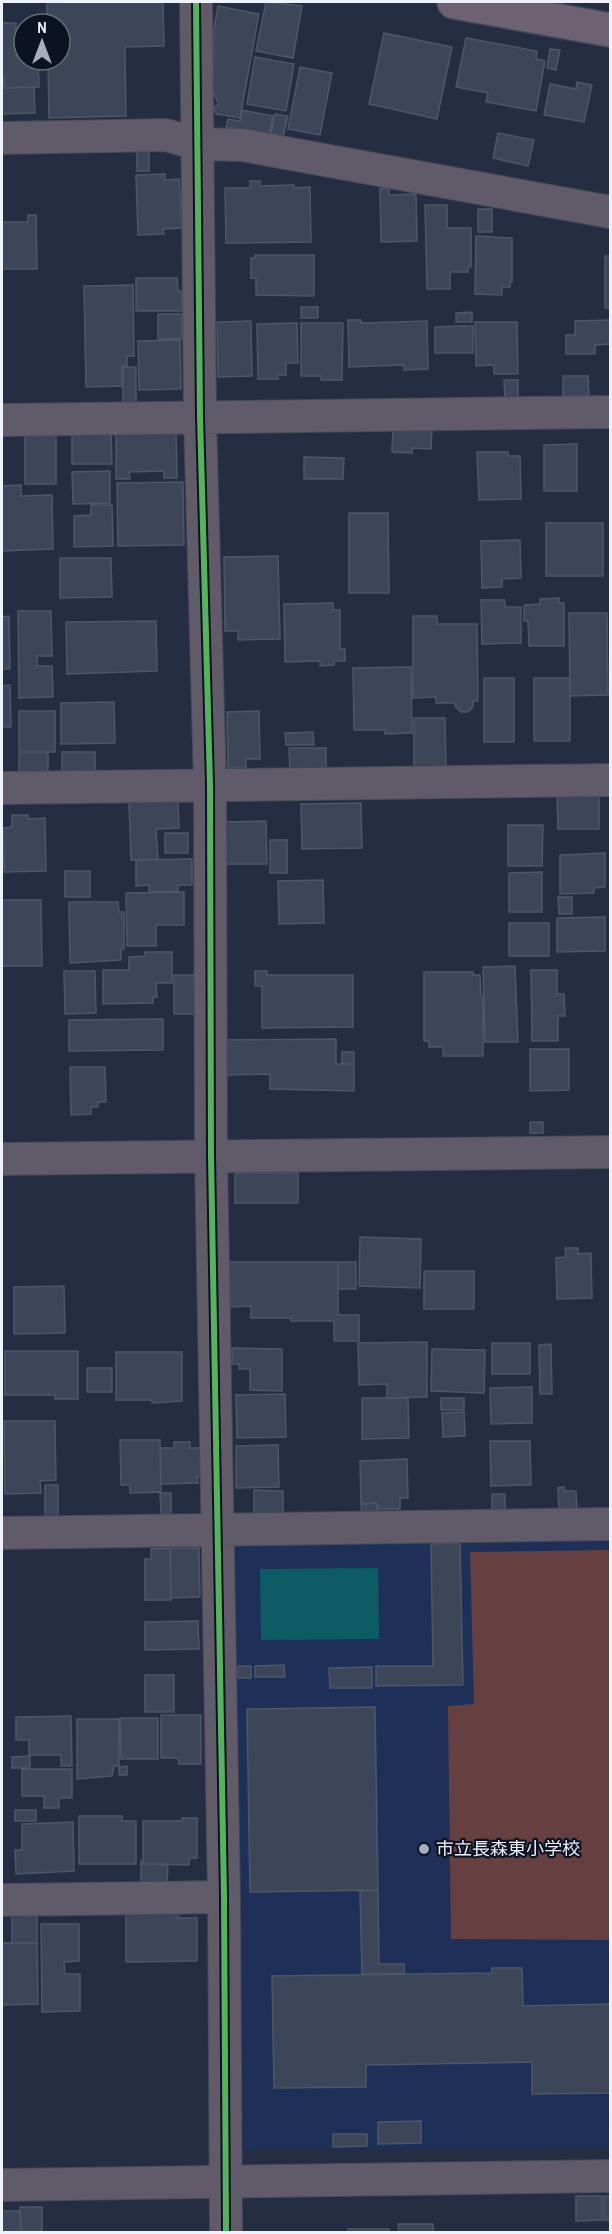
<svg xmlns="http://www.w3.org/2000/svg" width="612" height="2234" font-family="'Archivo Narrow','Noto Sans JP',sans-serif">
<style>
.built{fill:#1e3058}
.green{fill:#664040}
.water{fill:#0d5b64}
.building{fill:#3d4659;stroke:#4e5768;stroke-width:1.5}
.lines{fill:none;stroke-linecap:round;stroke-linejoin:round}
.minor-casing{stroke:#434958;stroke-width:34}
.major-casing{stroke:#434958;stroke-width:36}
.minor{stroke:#615a68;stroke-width:32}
.major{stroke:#6d6172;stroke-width:33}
.cycleway-casing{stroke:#0b1323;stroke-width:10}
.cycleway{stroke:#56b35d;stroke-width:6}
.poi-dot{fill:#a7adba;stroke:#0b1323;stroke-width:2}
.labels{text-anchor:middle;stroke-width:4.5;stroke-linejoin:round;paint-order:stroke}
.poi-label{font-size:18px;fill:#edf2fb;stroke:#0b1323;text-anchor:start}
</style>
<rect width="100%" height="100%" fill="#242d41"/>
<path class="built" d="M610 1537V2148L244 2150 232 1551 241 1542Z"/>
<path class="green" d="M610 1550V1940L451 1939 448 1706 474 1704 470 1552Z"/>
<path class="water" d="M378 1568 379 1639 261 1640 260 1569Z"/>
<path class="building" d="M47 2H163L164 46 125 47 126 116 49 118 48 60H60V24H47Z
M266 2 302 6 293 58 256 51Z
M218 6 259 14 240 118 217 114 214 111 215 106 219 105 213 91 214 29Z
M2 23H16V37L24 36V60H38L39 87 4 88V77H2Z
M384 33 452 47 437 119 369 104Z
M466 38 537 51 536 59 545 61 536 111 486 102 488 93 456 87Z
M550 49 560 50 556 70 547 68Z
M255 57 294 64 286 111 247 104Z
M300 67 332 73 320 135 288 129Z
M2 77H4V88L34 87 35 113 2 114Z
M577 82 592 85 584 122 544 115 550 84 576 89Z
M242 110 273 116 269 135 226 127 228 119 240 121Z
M275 114 288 116 283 136 271 133Z
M498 133 534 140 528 166 493 158Z
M137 151H149V171H137Z
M165 174V180L179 179 182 228 163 229 164 234 138 235 136 175Z
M250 181H260V186L294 185V188L310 187 311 242 226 243 225 188H250Z
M389 188V195L416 194 417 241 381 242 380 189Z
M425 205H447V228H471V267H468V272H450V289H427Z
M478 209H492V232H478Z
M28 215H36L37 269H2V222H28Z
M476 236 512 238V282H510V287H502V295L475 294Z
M255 255H314V296L256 295V278H251V258H255Z
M605 256H610V308H605Z
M136 278H177L178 291H182V311H136Z
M133 285 134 356H127V366H122V386L86 387 84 286Z
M301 307H318V318H301Z
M472 312V322H456V313Z
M158 314H182V339H158Z
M348 320H361V323L427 321 428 369 404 370V365L349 367Z
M610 320V344L595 345V354H566V335H575V321Z
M251 321 252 376 218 377 217 322Z
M475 322H517L518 374H494V365L476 366Z
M297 323 298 363H286V375H278V379H258L257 324Z
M301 323H343L342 380H321V376H301Z
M457 326H473V353H435V327Z
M180 340 181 389 139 390 138 341Z
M123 367H136V403H123Z
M563 376H588L589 398H563Z
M504 380H518V399L505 400Z
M393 426 432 427 431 449 412 448V453L392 452Z
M176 429 177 478H164V471L129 472 130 479H116V430Z
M111 430 112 464H72V431Z
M25 434H56V484H25Z
M577 444V491H544V445Z
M477 452H508V456H520L521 499 479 500Z
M304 457 344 458 343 479H304Z
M110 471V503L73 504 72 472Z
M183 482 184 545 118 546 117 483Z
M21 485V496L52 495 53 549 2 551V486Z
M91 505H112L113 546 74 547V516L91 515Z
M349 513H388L389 593H349Z
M546 523H603V576H546Z
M520 540 521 578 502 579V587L482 588 481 541Z
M278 556 280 639 238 640V631H225L224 557Z
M60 558H111L112 597 60 598Z
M559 598V603H564V646H529L528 621H524V605L540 604V599Z
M481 600H505V607H521V643L482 644Z
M333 603V610H340V649H345V661H334V665L320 666V661L285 662 284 604Z
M18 611H51L52 656H37V666H52L53 697 19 698Z
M569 613H607L608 695 570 696Z
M9 616 10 669H2V617Z
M413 616H437V624H477L478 701H473V707L468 712H461L455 706V703H436V697L413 698Z
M156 621 157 671 67 674 66 622Z
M411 667 412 733 385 734V730H354L353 668Z
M484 678H514V742H484Z
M534 678H570V741H534Z
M10 685 11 727H2V686Z
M114 702 115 743 61 744V703Z
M19 711H55V752H19Z
M259 711 260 759H246V768H228L227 712Z
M414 718H445L446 767 414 768Z
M313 732 314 745H286L285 733Z
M289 748H326V774H290Z
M19 752H48V775H19Z
M62 752H95V774H62Z
M599 795V829H558L557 796Z
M178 800 179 828 156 829 158 860H131L129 802Z
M361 803 362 848 302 849 301 804Z
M12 815H28V819L45 818 46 871 4 872 3 828 12 827Z
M266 821 267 864H222V822Z
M508 825H543L542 866H508Z
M165 833H188V853H165Z
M270 840H287V873H270Z
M605 853V887L594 888V893L560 894V855Z
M192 859V885H178V891L149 892V885L136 886V860Z
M65 871H90V897H65Z
M542 872V912H509V873Z
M323 880 324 923 279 924 278 881Z
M184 892V925H156V946H127L126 893Z
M558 897H572V914H559Z
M2 900H41L42 966H2Z
M69 902H118L119 912H124V949H121V960L70 963Z
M605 917V951L557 952V918Z
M509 923H549V956H509Z
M145 952H172V983H156L157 997H153V1003L103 1004V970H129V957L145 956Z
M515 966 518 1042H485L483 967Z
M531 970H557V994H564L565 1016H558V1041H532Z
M64 971H95L96 1013 65 1014Z
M255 971H267V975H353V1027L262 1028V986H255Z
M424 972H473V975H480L481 997H483V1056H443V1047H429V1041H424Z
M174 975H194L195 1014H174Z
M163 1019V1050L69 1051V1020Z
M336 1039V1064H354V1091L270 1089V1074L225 1075 224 1040Z
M530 1049H569V1090L530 1091Z
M342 1052H354V1064H342Z
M70 1067H105L106 1102H98V1107H91V1114L71 1115Z
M530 1122H543V1133H530Z
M235 1173H298V1203H235Z
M360 1237 421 1239 420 1288 359 1286Z
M565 1248H578V1254L591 1253 592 1298 557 1299 556 1258 566 1257Z
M229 1262H338V1315H359V1341H334V1321H291V1318H251V1306L230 1307Z
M338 1262H356V1289H338Z
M424 1271H474V1309H424Z
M64 1286 65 1333 14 1334V1287Z
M427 1342V1397L387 1398V1384L359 1385 358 1343Z
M492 1343H530V1374H492Z
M551 1344 552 1394H540L539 1345Z
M232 1348 282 1349V1391L250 1390V1369H239V1364H232Z
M432 1349 485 1350 484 1393 431 1391Z
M5 1351H78V1399H55V1395H5Z
M116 1352H182V1401L152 1403V1400H116Z
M87 1368H112V1392H87Z
M532 1387V1423L491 1424 490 1388Z
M285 1394 286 1437 237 1438 236 1395Z
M362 1398H408L409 1438 362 1439Z
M441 1398H464V1410H441Z
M464 1412 465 1436 443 1437 442 1413Z
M4 1421H55L56 1480 40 1481 41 1493 5 1494Z
M120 1440H160L161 1492 130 1493V1485H121Z
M490 1441H530L531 1485 491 1486Z
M174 1442H190V1448H201L202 1477H197L198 1483 161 1484 160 1448H174Z
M278 1445 279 1487 236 1488V1446Z
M407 1459 408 1498H400V1509H378L377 1503 361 1504 360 1461Z
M45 1485H58V1518H45Z
M564 1487V1491H576L577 1510H559L558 1488Z
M254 1490 283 1491V1513H254Z
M160 1493H171V1514H161Z
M492 1494H505V1512H492Z
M377 1503 378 1513 362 1515 361 1504Z
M460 1543 463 1685 376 1686V1666H433L431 1544Z
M170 1548 171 1600H145V1559H151V1549Z
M170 1548H199L200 1597 171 1598Z
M198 1621 199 1649 145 1650V1622Z
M284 1665 285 1677H255V1666Z
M238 1666H251V1678H238Z
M372 1667V1688H330L329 1668Z
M145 1675H174V1712H145Z
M375 1707 378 1890 250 1892 247 1709Z
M161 1715H201V1764H179L178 1758H161Z
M71 1716 72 1766H61V1755H29V1740H16V1717Z
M120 1718H158V1759H121Z
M77 1719H119V1766H114L112 1776 77 1779Z
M30 1756V1768H12V1757Z
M127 1766V1775H119V1767Z
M22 1769H72V1798H59V1808H44V1796H22Z
M15 1810H36V1821H15Z
M79 1816H122V1821H136V1864H79Z
M182 1818H197V1858H189V1865L143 1864V1821H182Z
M73 1822 74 1871 16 1874 15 1850H22V1824Z
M141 1861 143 1864H168L167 1885 141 1884Z
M378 1890 379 1964H404V1974H362L360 1891Z
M37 1912V1943H12V1913Z
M178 1913V1918H197V1961L126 1962V1914Z
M41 1924H79V1961L64 1962 65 1974H80V2011L42 2012Z
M2 1943H37L38 2004 2 2005Z
M492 1968H522L523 2006 610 2004V2093L532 2094V2062L366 2065V2087L274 2088 272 1976 492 1973Z
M421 2121V2143L378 2144V2122Z
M333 2134H367V2146L333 2147Z
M576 2196H602V2220L576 2221Z
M604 2196H610V2220H604Z
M20 2207H42V2231H21Z
M2 2211H20L21 2231H42V2232H2Z
M398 2224H433V2232H399Z
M348 2229H389V2232H348Z"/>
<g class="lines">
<g class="minor-casing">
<path id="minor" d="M196 2 200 416 210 785 211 1156 224 1897 226 2232
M2 138 166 135 197 144 242 145 610 212
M2 420 610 412
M2 788 610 780
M2 1159 610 1152
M2 1533 610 1524
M2 1900 224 1897
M2 2185 610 2176"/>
</g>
<g class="major-casing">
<path id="major" d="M454 2 610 30"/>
</g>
<use href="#minor" class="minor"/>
<use href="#major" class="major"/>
<g class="cycleway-casing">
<path id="cycleway" d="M196 2 200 416 210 785 211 1156 224 1897 226 2232"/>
</g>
<use href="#cycleway" class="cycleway"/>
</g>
<circle class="poi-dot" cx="424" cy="1849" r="6"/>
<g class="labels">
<g class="poi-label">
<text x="436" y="1855">市立長森東小学校</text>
</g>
</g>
<rect width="612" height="2234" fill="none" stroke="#edf2fb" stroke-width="6"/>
<g transform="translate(42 42)"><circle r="28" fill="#0b1323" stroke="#656c79" stroke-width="1.5"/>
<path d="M0-4.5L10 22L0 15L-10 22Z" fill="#a7adba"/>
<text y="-9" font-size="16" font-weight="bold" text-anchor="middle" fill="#edf2fb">N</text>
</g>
</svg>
